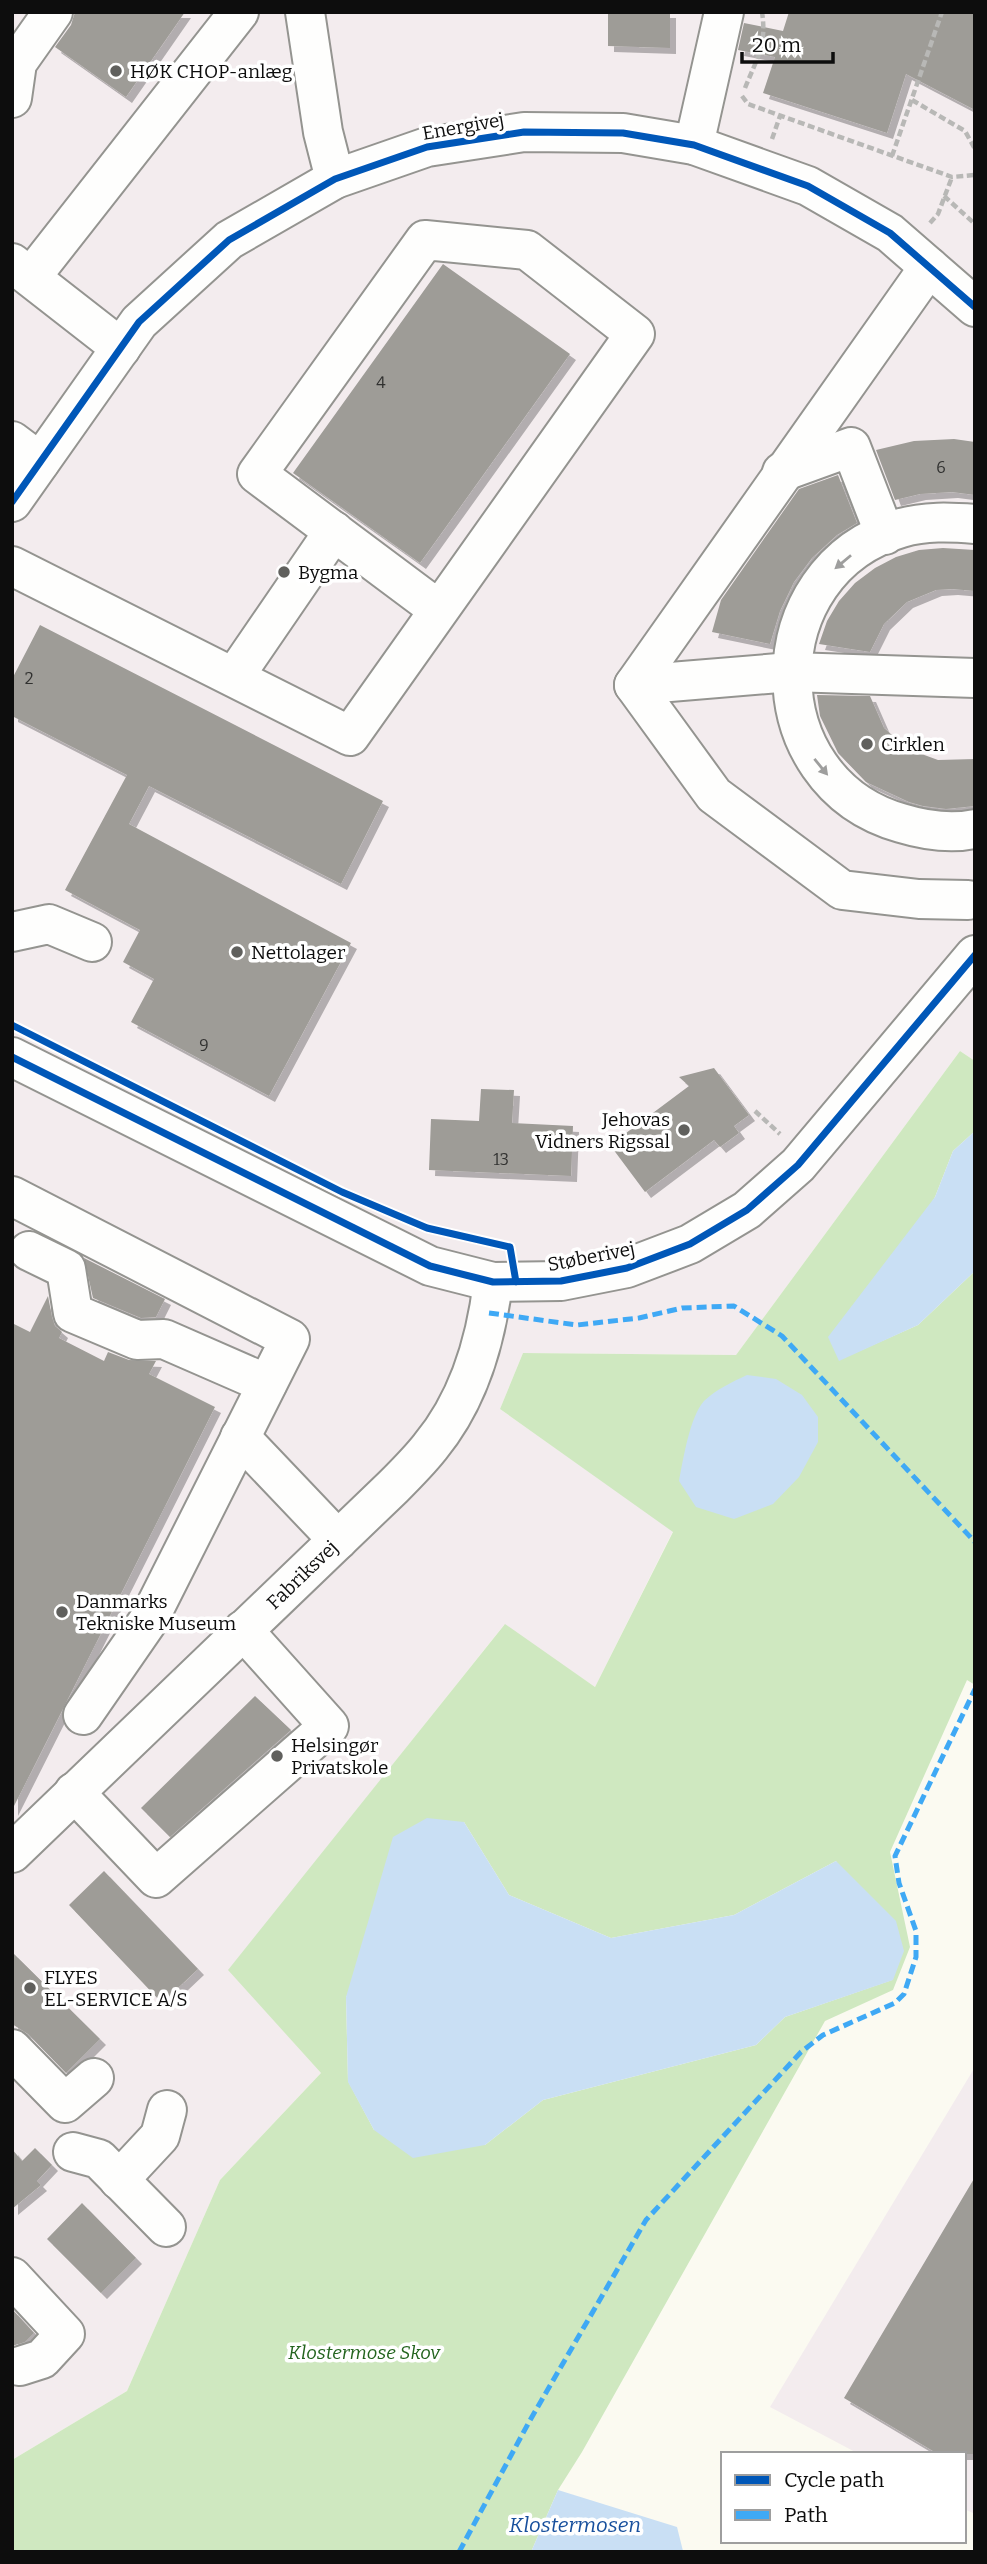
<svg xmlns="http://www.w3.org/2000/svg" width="987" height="2564" font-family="Bitter,serif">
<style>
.industrial{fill:#f3ecee}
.forest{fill:#cfe8c0;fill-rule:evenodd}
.water{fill:#c9dff4}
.building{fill:#9e9c97;filter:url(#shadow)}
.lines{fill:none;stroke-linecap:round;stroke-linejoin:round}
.minor-casing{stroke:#949490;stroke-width:42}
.path{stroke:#b8b8b6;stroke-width:4.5;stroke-dasharray:7 3.5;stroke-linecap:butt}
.minor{stroke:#fefefd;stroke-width:38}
.quiet{stroke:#3fa9f5;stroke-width:5;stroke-dasharray:10 5;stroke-linecap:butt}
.cycleway-casing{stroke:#fff;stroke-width:11}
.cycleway{stroke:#0057b8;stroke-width:7}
.oneway{fill:#9e9e9d}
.poi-dot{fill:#60605d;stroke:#fff;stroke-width:2.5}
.labels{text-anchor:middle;stroke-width:7;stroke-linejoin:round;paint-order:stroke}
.number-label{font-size:16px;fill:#313130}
.poi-label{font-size:19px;fill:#0d0d0d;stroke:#fff;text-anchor:start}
.street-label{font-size:19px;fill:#0d0d0d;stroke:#fff}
.park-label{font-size:19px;font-style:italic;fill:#23641e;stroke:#fff}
.water-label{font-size:21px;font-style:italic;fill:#18509d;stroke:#fff}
</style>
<defs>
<filter id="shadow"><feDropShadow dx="6" dy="6" stdDeviation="0" flood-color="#0004"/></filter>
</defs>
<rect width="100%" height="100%" fill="#fbfaf1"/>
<path class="industrial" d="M12 12H975V1061L960 1051 736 1355 523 1353 500 1409 673 1531 595 1687 504 1625 229 1970 321 2073 220 2180 127 2391 12 2460Z
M975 2067V2514L964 2509V2454H859L770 2407Z"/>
<path class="forest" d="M960 1051 975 1061V1131L953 1151 935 1197 839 1360 918 1325 975 1271V1685L967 1680 890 1852 910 1947 893 1990 825 2021 582 2452 558 2490 531 2552H12V2460L127 2391 220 2180 321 2073 228 1970 505 1624 595 1687 673 1532 500 1409 523 1353 736 1355ZM464 1822 509 1895 611 1938 734 1915 836 1861 892 1980 785 2017 756 2045 543 2100 485 2145 374 2130 348 2081 346 1997Z"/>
<path class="water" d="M975 1131V1271L918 1325 839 1361 828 1337 935 1197 953 1151Z
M747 1375 776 1379 802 1395 818 1417V1442L799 1477 773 1504 734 1519 696 1507 679 1481C683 1460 690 1416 704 1401 717 1389 732 1382 747 1375Z
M427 1818 464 1822 509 1895 611 1938 734 1915 836 1861 896 1921 904 1951 893 1980 785 2017 756 2045 543 2100 485 2145 413 2158 374 2130 348 2082 346 1997 393 1837Z
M558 2490 677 2527 683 2551 531 2552Z"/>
<path class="building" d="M75 12H185L126 97 55 47 71 25Z
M608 12H670V48L608 46Z
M789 12H975V110L906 74 887 133 763 93 775 57 738 50 744 23 783 31Z
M443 264 570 354 420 563 293 473Z
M954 439 975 442V495L952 492 920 494 895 500 876 450 914 441Z
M838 475 857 523 837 535 812 558 794 582 780 611 770 644 712 632 721 600 799 489Z
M943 548 975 550V591L952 589 936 590 907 602 884 624 870 652 819 644 827 621 839 601 855 583 875 568 896 557 919 550Z
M40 625 383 801 341 884 149 786 129 824 351 943 269 1096 131 1022 154 979 123 962 140 930 65 890 127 775 12 716V679Z
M817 695 870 696 884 728 908 749 938 760 975 759V806L946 809 923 806 909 802 866 782 838 753 820 716Z
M714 1068 749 1115 734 1126 739 1133 720 1147 714 1140 645 1192 610 1145 689 1086 679 1077Z
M481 1089 514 1090 512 1123 573 1126 571 1176 429 1170 431 1119 479 1121Z
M84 1258 165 1299 156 1317 141 1318 93 1298Z
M48 1296 52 1317 55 1326 62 1332 59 1338 104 1361 108 1352 129 1360 156 1361 149 1374 215 1407 12 1810V1323L30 1332Z
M255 1696 291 1730 170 1837 141 1808Z
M104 1871 198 1969 162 2003 69 1905Z
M12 1952 100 2039 66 2073 28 2034 12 2024Z
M35 2148 52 2165 37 2181 41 2185 12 2209V2149L22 2161Z
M975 2177V2454H938L844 2398Z
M82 2203 136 2258 101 2293 47 2239Z
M12 2309 34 2333 25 2342 12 2346Z"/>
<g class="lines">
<g class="minor-casing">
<g id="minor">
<path d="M305 12 323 132 335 179"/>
<path d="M12 98 17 63 53 12"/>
<path d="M694 145 724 12"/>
<path d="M12 263 121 348"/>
<path d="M929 267 634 685 714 795 842 890 919 899 968 900"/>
<path d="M31 277 239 12"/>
<path d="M12 441 40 462"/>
<path d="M782 472 851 447 885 535"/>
<path d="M12 502 139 322 229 240 335 179 427 147 524 132 623 133 694 145 808 186 890 233 975 307"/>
<path d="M975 524C950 522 925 521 901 528 756 570 756 782 901 823 924 830 951 834 975 829"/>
<path d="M12 566 350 736 635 334 527 250 425 240 257 474 439 610"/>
<path d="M234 677 334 531"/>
<path d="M634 685 791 672 975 678"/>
<path d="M12 932 49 924 92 942"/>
<path d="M12 1057 430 1266 493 1282 561 1281 627 1268 690 1244 747 1210 798 1165 975 955"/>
<path d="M12 1196 290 1339 148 1621 83 1715"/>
<path d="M29 1251 66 1269 73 1313 137 1340 164 1339 267 1384"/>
<path d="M240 1437 338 1540"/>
<path d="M74 1792 156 1878 329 1726 243 1630"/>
<path id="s1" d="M12 1853 393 1487C406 1474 419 1461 430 1447 469 1400 486 1341 493 1282"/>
<path d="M12 2049 65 2103 94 2078"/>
<path d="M73 2152 99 2159 166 2227"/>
<path d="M119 2180 160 2136 167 2110"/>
<path d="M12 2277 65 2334 42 2359 20 2366"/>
</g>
</g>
<path class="path" d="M745 88C757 58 767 45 762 12
M742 96 748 104 952 177 975 175
M912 100 965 131 975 149
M772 139 780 116
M892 156 942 12
M944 196 975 224
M930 223 938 214 952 177
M755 1111 780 1134"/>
<use href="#minor" class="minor"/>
<path class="quiet" d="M489 1313 577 1325 639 1318 682 1308 734 1306 782 1336 975 1542
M459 2552 529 2422 646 2220 801 2052 823 2035 895 2003 904 1994 916 1957V1931L899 1883 895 1856 975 1689"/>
<g class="cycleway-casing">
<path id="cycleway" d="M12 502 139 322 229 240 335 179 427 147 524 132 623 133 694 145 808 186 890 233 975 307
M12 1025 342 1192 427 1228 510 1247 516 1282
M12 1057 430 1266 493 1282 561 1281 627 1268 690 1244 747 1210 798 1165 975 955"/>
</g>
<use href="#cycleway" class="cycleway"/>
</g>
<defs><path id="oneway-solid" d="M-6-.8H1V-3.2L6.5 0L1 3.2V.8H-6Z" transform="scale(1.75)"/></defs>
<g class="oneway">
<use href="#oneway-solid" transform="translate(843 562) rotate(140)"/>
<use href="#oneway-solid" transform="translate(821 767) rotate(51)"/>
</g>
<g class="poi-dot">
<circle cx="116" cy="71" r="7"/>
<circle cx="284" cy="572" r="7"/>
<circle cx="867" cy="744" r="7"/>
<circle cx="237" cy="952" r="7"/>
<circle cx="684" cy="1130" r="7"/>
<circle cx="62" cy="1612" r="7"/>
<circle cx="277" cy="1756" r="7"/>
<circle cx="30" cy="1988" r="7"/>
</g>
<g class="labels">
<g class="number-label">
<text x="381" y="388">4</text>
<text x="941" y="473">6</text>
<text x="29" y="684">2</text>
<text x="204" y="1051">9</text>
<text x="501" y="1165">13</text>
</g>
<g class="poi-label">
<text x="130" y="78">HØK CHOP-anlæg</text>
<text x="298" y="579">Bygma</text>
<text x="881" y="751">Cirklen</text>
<text x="251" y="959">Nettolager</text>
<text x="670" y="1126" text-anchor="end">Jehovas<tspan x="670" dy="22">Vidners Rigssal</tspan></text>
<text x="76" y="1608">Danmarks<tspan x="76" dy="22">Tekniske Museum</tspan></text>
<text x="291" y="1752">Helsingør<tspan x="291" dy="22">Privatskole</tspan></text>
<text x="44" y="1984">FLYES<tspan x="44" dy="22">EL-SERVICE A/S</tspan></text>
</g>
<g class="street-label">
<text transform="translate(463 126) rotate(-10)" y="7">Energivej</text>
<text transform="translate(591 1256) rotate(-11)" y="7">Støberivej</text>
<text dy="7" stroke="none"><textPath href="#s1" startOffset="402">Fabriksvej</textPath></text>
</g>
<g class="park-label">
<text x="364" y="2359">Klostermose Skov</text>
</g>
<g class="water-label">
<text x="575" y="2532">Klostermosen</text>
</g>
</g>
<rect width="987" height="2564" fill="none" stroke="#0d0d0d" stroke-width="28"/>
<rect x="721" y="2452" width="245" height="91" fill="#ffffff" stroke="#9e9e9e" stroke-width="2"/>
<rect x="735" y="2475" width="35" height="10" fill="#0057b8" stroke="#9e9e9e" stroke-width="2"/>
<text x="784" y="2487" font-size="21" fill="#0d0d0d">Cycle path</text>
<rect x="735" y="2510" width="35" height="10" fill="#3fa9f5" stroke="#9e9e9e" stroke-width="2"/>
<text x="784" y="2522" font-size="21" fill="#0d0d0d">Path</text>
<path d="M742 52v10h91v-10" fill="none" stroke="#0d0d0d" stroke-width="3.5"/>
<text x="752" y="52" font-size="21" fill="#0d0d0d" stroke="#ffffff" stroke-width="5" paint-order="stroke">20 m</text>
</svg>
